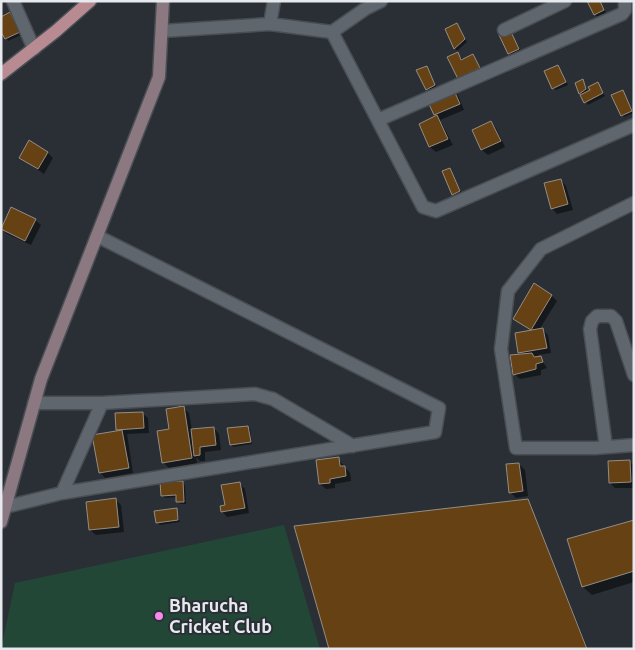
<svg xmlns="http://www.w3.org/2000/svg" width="635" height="650" font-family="Ubuntu,sans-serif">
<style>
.green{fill:#234737}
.shadow{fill:#0007}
.building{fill:#664113;stroke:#948d85}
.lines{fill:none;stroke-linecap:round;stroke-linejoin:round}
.minor-casing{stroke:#494e53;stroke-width:15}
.secondary-casing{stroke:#494e53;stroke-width:15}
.primary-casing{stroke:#494e53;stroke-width:15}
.minor{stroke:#60666d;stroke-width:12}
.secondary{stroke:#8c7880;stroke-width:12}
.primary{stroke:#b88b93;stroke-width:12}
.poi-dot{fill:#f888ea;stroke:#2a2f35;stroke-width:2}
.labels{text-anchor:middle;stroke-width:4;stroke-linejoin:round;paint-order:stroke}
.poi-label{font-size:18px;font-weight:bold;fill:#e6e9ee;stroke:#2a2f35;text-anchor:start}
</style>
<rect width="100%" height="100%" fill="#2a2f35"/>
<path class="green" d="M284 525 320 649H1L15 583Z"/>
<path class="shadow" d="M588 1H600L606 13 597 17Z
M9 14 21 35 8 41 1 30Z
M457 25 467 42 457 51 446 30Z
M512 35 521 51 511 56 509 53Z
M457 54 464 60 472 55 484 73 459 78Z
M558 66 568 85 556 90 553 88Z
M426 67 437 88 429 92 427 89Z
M583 80 588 93 598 84 605 96 588 105 576 83Z
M452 90 458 95 464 110 440 120 453 145 436 152 430 147 420 124 437 117 431 105Z
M623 91 634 113 624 117 622 115Z
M491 122 496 128 505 147 488 155 482 150 473 131Z
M48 153 53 158 44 174 20 158Z
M450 169 462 194 456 197 453 194Z
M561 180 566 186 573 210 557 214 552 208Z
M35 220 41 225 31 245 7 234 2 228Z
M552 296 557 301 539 330H543L548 335 551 353 538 355 547 368 541 370V375L520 379 514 374 522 355 519 352 532 331 514 318Z
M183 408 189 413 192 430 214 428 219 434 221 450 205 452V461H200L196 457 197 463 169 468 163 462 171 430Z
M142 413 148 418 149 433 127 434 133 473 105 478 100 472 119 431 117 429Z
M248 427 250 429 252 444 233 447 231 444Z
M338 459 350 473 351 481 335 484V488L326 489 320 484Z
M630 462 634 466V488H615L610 483Z
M519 464 525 470 528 496 516 498 510 492Z
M183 483 185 485 186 504H180L177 497 165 498 162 495Z
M240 484 245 489 249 513 227 517 222 511Z
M115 499 121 505 124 532 96 535 90 530Z
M528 500 588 649H330Z
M176 510 180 522 160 525 157 522Z
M634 521V582L592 595 583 587 569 540Z"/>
<path class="building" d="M587 1H600L604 10 594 15Z
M10 12 20 32 5 39 1 32V17Z
M457 23 465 39 454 49 445 29Z
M508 31 510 34H512L519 49 508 54 499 35Z
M458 52 461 60 473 54 480 68 458 79 447 57Z
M558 65 566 82 552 89 544 71Z
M427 66 435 85 426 90 416 70Z
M583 79 586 89 579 94 575 83Z
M598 82 603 93 584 103 580 95 590 90 588 87Z
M453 88 460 104 434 115 428 102Z
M623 90 632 111 621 116 611 95Z
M437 115 448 139 429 147 419 124Z
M491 121 501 141 481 150 472 130Z
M29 140 48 152 38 169 19 158Z
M450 168 460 191 452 195 442 171Z
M561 179 568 204 551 209 544 183Z
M11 207 36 219 25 241 1 229Z
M534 283 552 295 531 330 513 319Z
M543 328 547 348 518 353 515 333Z
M532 353 534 357 541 356 543 362 536 364V369L513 375 510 355Z
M184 406 192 458 162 463 157 431 169 429 166 409Z
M143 412 144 428 116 430 115 413Z
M248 426 251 442 230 445 227 428Z
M214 427 216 445 200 447V455L194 456 191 429Z
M122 430 129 468 99 473 92 435Z
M339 457 340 466H345L346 476 330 479V483L319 484 316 460Z
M630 460 631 482 609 483 608 461Z
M519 463 523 491 509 493 506 464Z
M183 481 184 502H176V495L161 496 160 482Z
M240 482 245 508 221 512 220 506 225 505 221 485Z
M116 498 119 527 89 530 86 502Z
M528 499 587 649H329L294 526Z
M177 508 178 520 156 523 154 511Z
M634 520V571L582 587 567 539Z"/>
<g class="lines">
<g class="minor-casing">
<path id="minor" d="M13 1 34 49
M270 24 274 1
M504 30 565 1
M162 31 270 24 332 32 365 9 381 1
M332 32 423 207 436 211 634 125
M378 120 622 14 625 10V1
M634 203 541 249 508 291 501 349 516 448H595L634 445
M34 403H102L255 394 273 399 353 446
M606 447 590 329 592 321 597 316H611L616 321 634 375
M62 493 102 403
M5 507 62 493 435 432 439 408 97 236"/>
</g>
<g class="secondary-casing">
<path id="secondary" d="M1 522 41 379 159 77 163 1"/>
</g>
<g class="primary-casing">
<path id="primary" d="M1 74 56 31 90 1"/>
</g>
<use href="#minor" class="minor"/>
<use href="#secondary" class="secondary"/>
<use href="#primary" class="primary"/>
</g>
<circle class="poi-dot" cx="159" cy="616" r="5"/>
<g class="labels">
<g class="poi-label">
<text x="169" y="612">Bharucha<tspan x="169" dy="21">Cricket Club</tspan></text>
</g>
</g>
<rect width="635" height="650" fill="none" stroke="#e6e9ee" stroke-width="5"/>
</svg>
